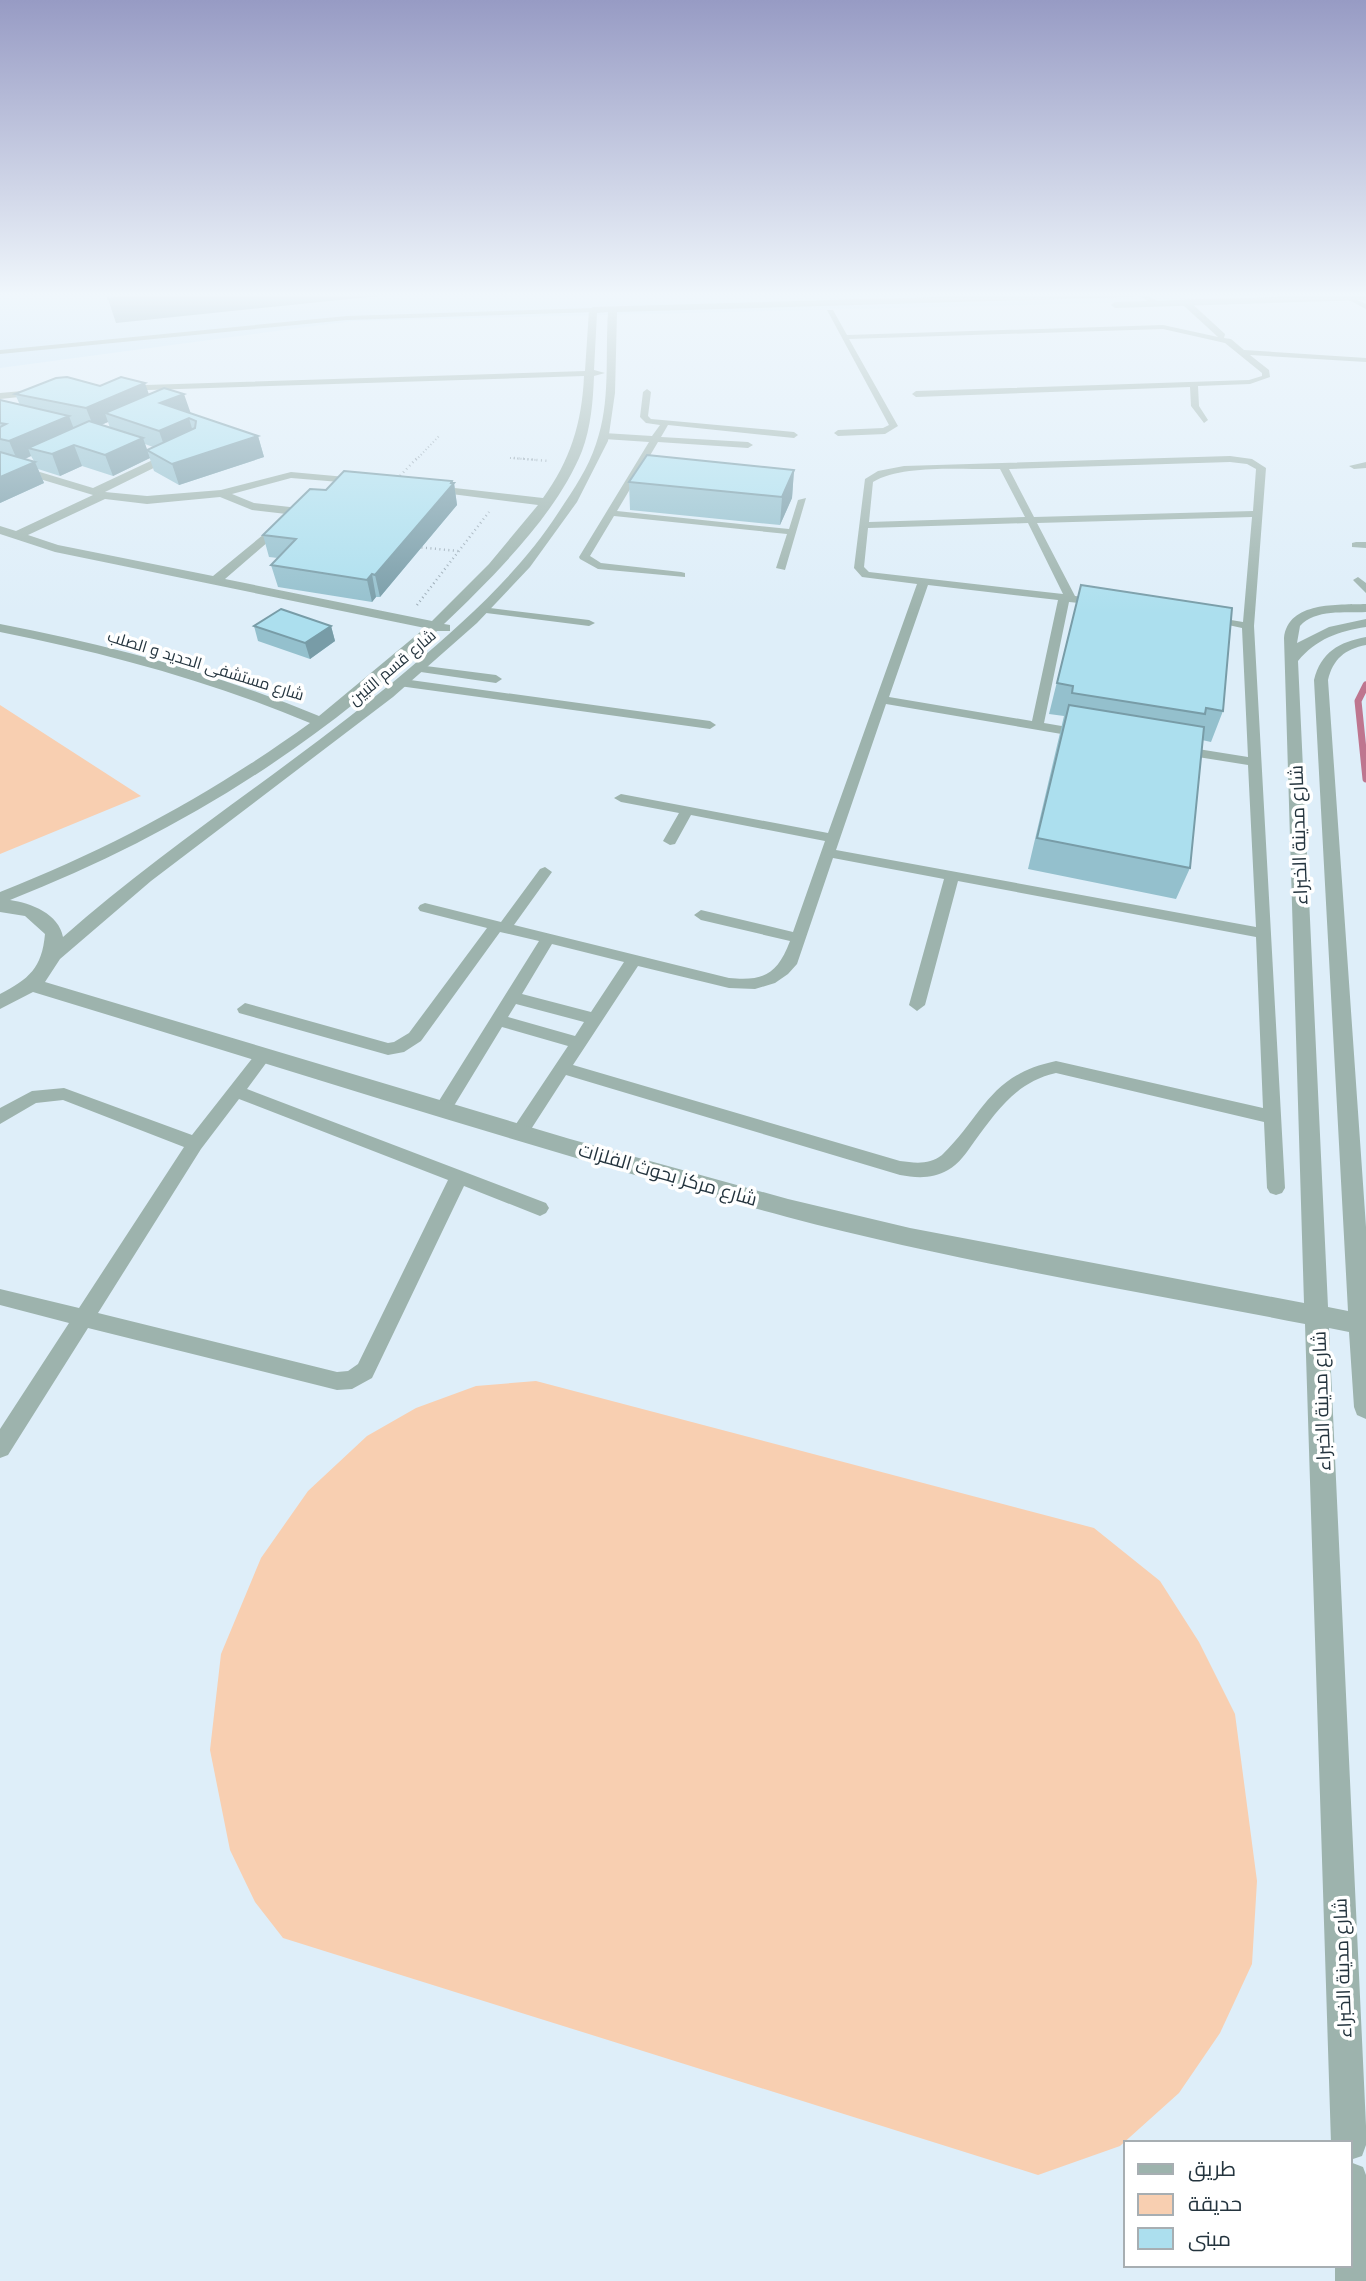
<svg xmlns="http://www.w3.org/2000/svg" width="1366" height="2281" font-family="Helvetica,Cairo,sans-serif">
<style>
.built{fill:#c9e5f8}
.green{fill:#f8cfb1}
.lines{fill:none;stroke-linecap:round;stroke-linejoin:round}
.stream{stroke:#be768f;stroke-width:7}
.path-far1{stroke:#99a9b4;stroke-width:2;stroke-dasharray:1 2.5;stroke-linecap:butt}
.path{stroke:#99a9b4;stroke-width:2.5;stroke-dasharray:1 3.5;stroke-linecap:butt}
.lane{fill:#9db3ad;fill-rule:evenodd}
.street{fill:#9db3ad;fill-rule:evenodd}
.wall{fill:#94c0cd;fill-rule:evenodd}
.shaded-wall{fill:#789ca7}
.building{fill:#acdfee;stroke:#789ca7;stroke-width:2}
.labels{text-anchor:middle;stroke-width:7;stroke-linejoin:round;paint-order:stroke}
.far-street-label{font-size:16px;fill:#24343e;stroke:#fff}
.street-label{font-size:19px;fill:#24343e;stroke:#fff}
</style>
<rect width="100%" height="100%" fill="#deeef9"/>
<path class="built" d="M0,294H1183L1191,301L352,321L0,368Z"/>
<path class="green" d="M0,705L141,796L0,854Z
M536,1381L1094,1528L1160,1581L1199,1642L1235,1714L1257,1881L1252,1964L1220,2033L1179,2093L1120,2146L1038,2175L283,1938L255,1902L230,1850L210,1750L221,1654L261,1558L308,1491L367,1436L416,1408L476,1386Z"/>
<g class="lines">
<path class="stream" d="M1366,685L1358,701L1366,779"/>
<path class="path-far1" d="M510,458L537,460
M416,460L440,435"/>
<path class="path" d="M514,458L549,461
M397,479L417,458
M417,547L458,551
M417,605L489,512"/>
<path class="lane" d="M1136,294H1145L1161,303L1154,305Z
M1349,296L1366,304V309L1349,300Z
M1183,301H1189L1225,334L1224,338L1231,339L1244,350L1366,358V362L1250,355L1269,370L1270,377L1250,384L1198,386L1199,406L1208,420L1204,423L1191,406L1190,387L916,397L912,394L916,391L1249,380L1262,376V373L1225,343L1163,329L849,339L898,426L885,434L838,436L834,433L838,430L883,428L889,425L827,310H833L847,335L1163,325L1218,337L1183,305Z
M593,308L596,312L347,320L0,354V350L347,316Z
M647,389L651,392L648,416L651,419L794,432L798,435L794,438L668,425L661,437L748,442L753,445L748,448L658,442L617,511L789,529L798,500L806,498L785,570L776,568L787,534L614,516L590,556L601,563L681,572L685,573V577L598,569L580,559L579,557L649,442L604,439L600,436L604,433L652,436L660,425L646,423L640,417L643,392Z
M1230,456L1252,459L1266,468L1254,626L1285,1188L1282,1193L1276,1195L1270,1193L1267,1188L1264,1122L1056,1073C1016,1082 997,1111 974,1142C967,1152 959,1164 948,1170C933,1179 916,1178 900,1175L566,1075L526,1137H514L511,1132L514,1127L568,1046L502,1027L449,1114H437L434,1109L437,1104L539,941L500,932L421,1041L404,1052L388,1055L239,1013L237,1009L245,1003L388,1043L394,1042L409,1033L487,928L420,911L418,908L420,905L425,903L501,922L540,869L545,867L552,872L514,925L729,978C764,981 777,975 790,941L701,920L694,915L701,910L793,932L825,841L691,815L675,844L670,845L663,841L679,813L621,802L614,798L621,794L828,833L917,584L862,577L854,568L865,479L878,471L904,466ZM1230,462L1247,464L1256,469L1253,511L1034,517L1009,469ZM1000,469L1025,517L869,522L873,482C903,464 964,470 1000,469ZM1252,517L1243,622L1207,616L1201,619L1242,628L1248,757L1179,746L1173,750L1179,754L1248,765L1256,927L836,850L886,704L1085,738L1091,734L1085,730L1044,723L1069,602L1100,605L1105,602L1100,599L1075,596L1037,523ZM1028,523L1063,594L869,572L864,567L868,528ZM928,585L1058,600L1032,721L889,697ZM833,858L944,879L909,1005L917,1011L925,1005L958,881L1256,937L1263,1108L1056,1061C989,1075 985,1113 942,1155C929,1165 915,1163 900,1161L573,1065L638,966L729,988L755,989L775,983L788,974L797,964ZM552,944L624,962L591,1012L522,994ZM516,1004L584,1022L575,1036L508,1017Z
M1366,462V468L1354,469L1349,466Z
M1356,542H1366V548L1352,547V543Z
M1358,577L1366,583V593L1353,580Z
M482,607L589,620L595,623L589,626L478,612V608Z
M418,665L496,675L502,679L496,683L414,671V667Z
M403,679L710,721L716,725L710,729L399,686L397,683Z
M264,1049L272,1055L247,1089L546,1203L549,1208L546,1213L540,1216L464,1186L372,1378L352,1389L337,1390L88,1328L8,1455L0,1458V1429L69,1323L0,1305V1289L79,1308L184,1147L63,1100L36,1103L0,1124V1108L32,1091L64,1088L192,1135L258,1051ZM239,1099L448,1180L358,1364L348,1371L337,1372L98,1313L201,1149Z"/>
<path class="street" d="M1036,294H1136L1132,297L617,312L615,393L608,441L577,502L530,567L477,623L393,697L151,881L60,959L45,982L570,1139L788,1199L910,1228L1304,1303L1284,638C1288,601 1338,605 1366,604V612C1345,613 1315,609 1300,626L1297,643L1329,627L1366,619V627C1339,631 1316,639 1298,661L1328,1307L1348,1311L1314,680C1321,652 1339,642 1366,637V645C1345,649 1333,659 1328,680L1366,1227V1419L1357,1415L1354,1407L1349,1332L1329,1328L1366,2126V2145L1362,2156L1350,2160V2143H1331L1305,1324C1132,1290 957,1262 787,1217C534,1150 284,1068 33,992L0,1009V994C29,979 42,968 45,934L25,916L0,912V892C112,848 213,793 310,723C210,681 106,653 0,632V624C109,645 216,673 319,716L425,628L55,552L0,534V526L16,531L93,495L0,467V460L93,488L174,450H182V454L105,492L147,496L221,490L291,472L368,479L370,481L364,484L291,478L232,494L254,503L299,508V514L295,515L252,510L220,497L147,504L105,499L28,535L58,545L213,576L286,516L290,517V523L225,579L432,621L489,564L538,505L428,491L422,488L428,485L543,498C570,461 582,423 584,376L118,391L113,388L114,386L585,371L589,310L593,307ZM608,312C605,356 611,402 596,444C588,469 572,492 558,513C519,573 465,621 411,667C299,762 173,840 63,937C59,914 31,903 10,900C169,838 314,749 437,631H450V625L444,624C493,577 557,514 582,451C591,427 593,401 594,376L605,373L594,370L597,313Z
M1366,294V300L1115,308L1111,305L1115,302Z
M44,389L49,392L48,394L0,399V393Z
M1350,2162L1363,2167L1366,2175V2281H1335V2265H1350Z"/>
</g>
<path class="wall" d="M100,386L149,395L190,413L258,436L264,457L179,485L154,471L147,450L153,447L145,444L150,458L113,476L82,466L60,476L38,469L44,483L0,503V400L20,405L15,394ZM108,422L110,428L101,425ZM31,456L34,461L25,459Z
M794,470L792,498L780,525L630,510L629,482Z
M454,483L457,505L380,597H376L372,602L278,587L271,565L278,558L269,557L263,535L326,490Z
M1081,585L1223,711L1211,742L1202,740L1190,868L1176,899L1028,869L1064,716L1049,714Z
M254,626H331L335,641L310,659L258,641Z"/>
<path class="shaded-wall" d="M152,294H398L116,323L108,299Z
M145,383L152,403L105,413L108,422L94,428L86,408Z
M184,394L191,414L160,403Z
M69,416L77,437L28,448L31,456L18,462L9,441Z
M189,418L195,439L166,451L159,431Z
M258,436L264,457L179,485L172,464Z
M143,438L150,458L113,476L105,455Z
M74,445L82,466L60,476L52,454Z
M35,462L44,483L0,503V477Z
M794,470L792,498L780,525L782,497Z
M452,481L453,484L454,483L457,505L380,597L375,575Z
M372,574L376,597L372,602L367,580Z
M331,626L335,641L310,659L305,643Z"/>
<path class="building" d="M108,294H152L108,299Z
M67,377L100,386L121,377L145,383L86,408L15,394L56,378Z
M164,388L184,394L160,403L258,436L172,464L147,450L195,428L196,421L189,418L159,431L105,413Z
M0,400L69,416L9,441L0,439V427L6,424L0,423Z
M89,421L143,438L105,455L74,445L52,454L28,448Z
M0,452L35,462L0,477Z
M647,455L794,470L782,497L629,482Z
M344,471L452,481L451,483H454L375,575L372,574L367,580L271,565L296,539L263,535L310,489L326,490Z
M1081,585L1232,608L1223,711L1206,708L1205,714L1072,693L1073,686L1057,683Z
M281,609L331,626L305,643L254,626Z
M1069,705L1204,727L1190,868L1037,838Z"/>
<linearGradient id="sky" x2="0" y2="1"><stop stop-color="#979bc4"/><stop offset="0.48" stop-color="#f0f7fc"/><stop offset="1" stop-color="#f0f7fc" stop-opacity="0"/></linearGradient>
<rect width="1366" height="614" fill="url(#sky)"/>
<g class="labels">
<g class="far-street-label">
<text transform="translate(206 665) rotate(17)" y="6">شارع مستشفى الحديد و الصلب</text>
<text transform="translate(392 667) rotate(-40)" y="6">شارع قسم التبين</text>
</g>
<g class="street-label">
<text transform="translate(1298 835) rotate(-92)" y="7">شارع مدينة الخبراء</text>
<text transform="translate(668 1174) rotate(16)" y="7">شارع مركز بحوث الفلزات</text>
<text transform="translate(1321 1401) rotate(-92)" y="7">شارع مدينة الخبراء</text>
<text transform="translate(1342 1968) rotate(-92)" y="7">شارع مدينة الخبراء</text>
</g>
</g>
<rect x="1124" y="2141" width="228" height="126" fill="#ffffff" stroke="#a7aeb2" stroke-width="2"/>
<rect x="1138" y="2164" width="35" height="10" fill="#9db3ad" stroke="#a7aeb2" stroke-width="2"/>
<text x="1188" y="2176" font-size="21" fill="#24343e">طريق</text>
<rect x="1138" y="2194" width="35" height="21" fill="#f8cfb1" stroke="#a7aeb2" stroke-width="2"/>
<text x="1188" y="2211" font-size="21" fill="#24343e">حديقة</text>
<rect x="1138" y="2228" width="35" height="21" fill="#acdfee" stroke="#a7aeb2" stroke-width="2"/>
<text x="1188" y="2246" font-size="21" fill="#24343e">مبنى</text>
</svg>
